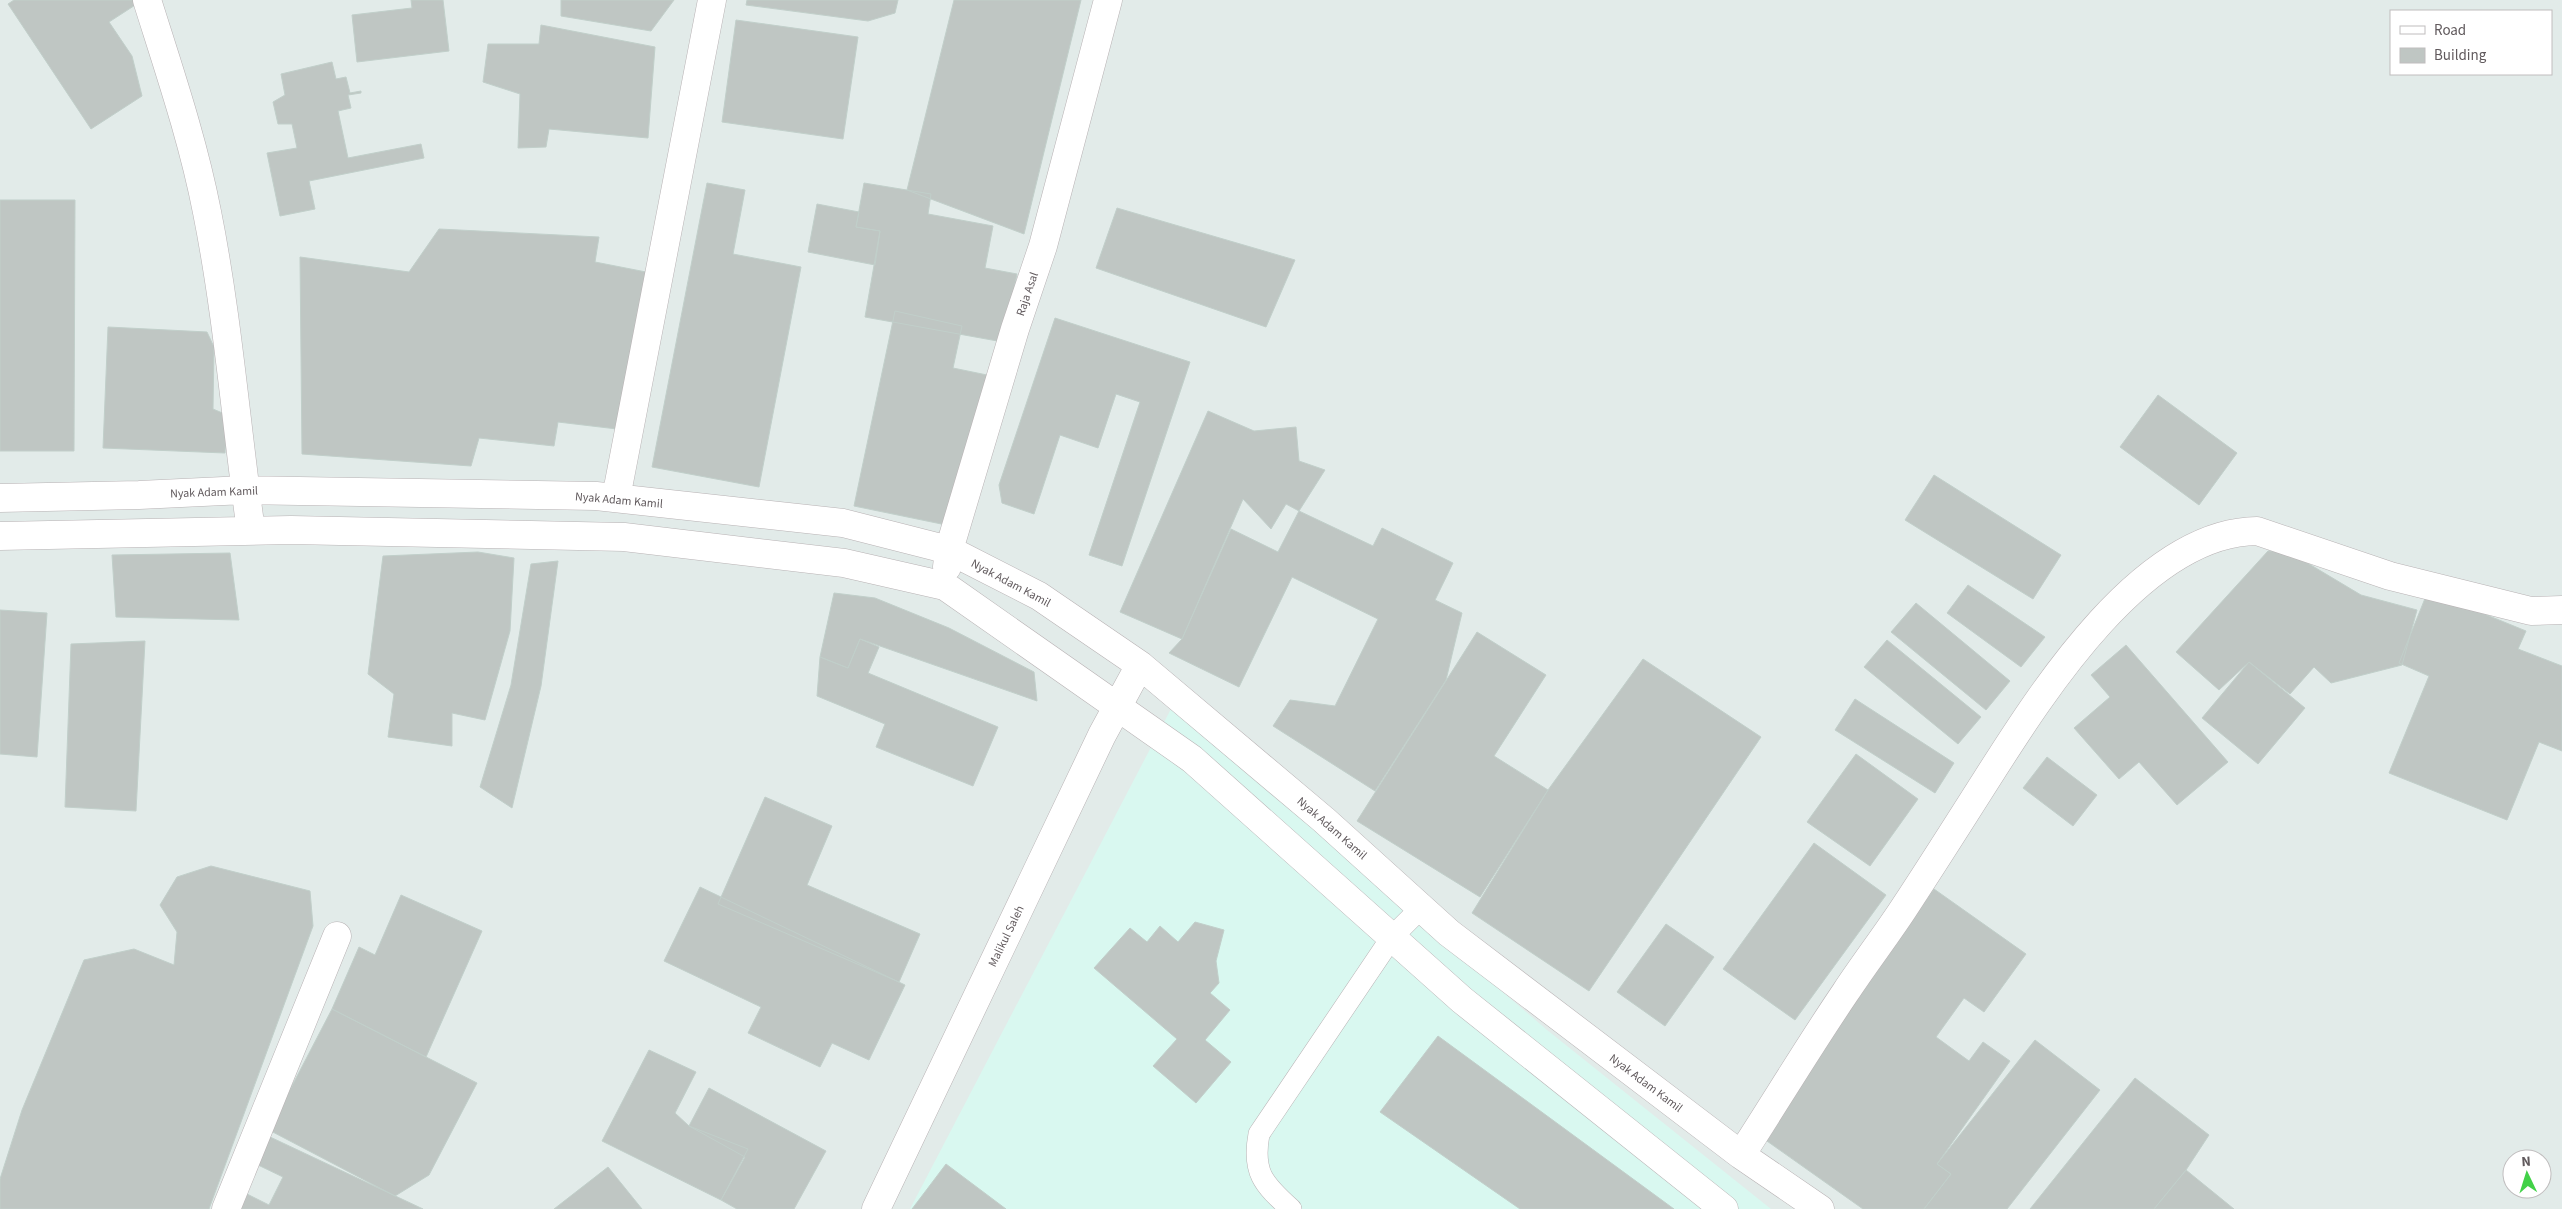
<svg xmlns="http://www.w3.org/2000/svg" width="2562" height="1209" font-family="'Source Sans 3',sans-serif">
<style>
.commercial{fill:#d9f8f0}
.building{fill:#bfc6c3;stroke:#c1cfca}
.lines{fill:none;stroke-linecap:round;stroke-linejoin:round}
.service-casing{stroke:#b8b2b4;stroke-width:22}
.minor-casing{stroke:#b8b2b4;stroke-width:29}
.service{stroke:#fff;stroke-width:21}
.minor{stroke:#fff;stroke-width:28}
.labels{text-anchor:middle;stroke-width:5;stroke-linejoin:round;paint-order:stroke}
.street-label{font-size:12px;fill:#615a5d;stroke:#fff}
</style>
<rect width="100%" height="100%" fill="#e2ebe9"/>
<path class="commercial" d="M1172,707L1547,1030L1771,1209H910Z"/>
<path class="building" d="M14,0H143L109,22L132,56L142,96L91,129L8,4Z
M411,0H443L449,51L357,62L352,15L412,8Z
M561,0H674L651,31L561,16Z
M747,0H898L895,13L868,21L746,5Z
M954,0H1081L1024,234L907,190Z
M736,20L858,37L843,139L722,122Z
M541,25L655,47L648,138L549,129L546,147L518,148L520,94L483,82L488,44H539Z
M332,62L336,79L346,77L350,93L361,91V93L348,95L351,108L338,111L348,158L421,144L424,158L309,181L315,209L280,216L267,153L297,148L292,124H278L273,102L285,95L281,74Z
M707,183L745,190L733,254L801,267L759,487L652,467Z
M864,183L931,194L928,214L993,226L985,268L1017,274L1003,342L865,317L880,231L856,227Z
M0,200H75L74,451H0Z
M817,204L859,212L856,227L880,231L875,265L808,252Z
M1117,208L1295,260L1266,327L1096,268Z
M439,229L599,237L595,262L646,272L617,429L558,422L554,446L479,438L471,466L302,454L300,257L409,272Z
M895,311L962,326L953,368L987,375L956,527L854,506Z
M1055,318L1190,362L1122,566L1089,555L1140,402L1116,394L1098,448L1060,435L1034,514L1002,503L999,485Z
M108,327L207,332L214,347L213,409L227,415L225,453L103,448Z
M2158,395L2237,453L2199,505L2120,447Z
M1208,411L1254,431L1296,427L1299,461L1325,470L1299,511L1286,504L1271,529L1243,499L1182,639L1120,612Z
M1934,475L2061,555L2033,599L1905,520Z
M1299,511L1373,546L1382,528L1453,563L1435,600L1462,613L1446,680L1375,791L1273,726L1290,700L1335,706L1378,619L1292,577L1239,687L1169,653L1182,639L1231,529L1278,552Z
M2268,551L2289,552L2361,595L2417,610L2402,665L2331,683L2314,667L2290,694L2249,662L2219,690L2176,652Z
M478,552L514,558L510,631L485,720L452,713V746L388,737L394,694L368,674L383,556Z
M230,553L239,620L116,617L112,555Z
M558,561L541,686L512,808L480,787L511,685L531,564Z
M1968,585L2045,637L2021,667L1947,613Z
M2428,591L2526,631L2518,649L2562,666V751L2539,742L2507,820L2389,773L2429,676L2399,663Z
M834,593L875,598L949,628L1034,672L1037,701L860,639L848,668L820,657Z
M1916,603L2010,681L1986,710L1891,632Z
M0,610L47,613L37,757L0,754Z
M1477,632L1546,675L1494,756L1548,790L1480,897L1357,821Z
M860,639L879,647L868,673L998,727L973,786L876,747L885,724L817,696L820,657L848,668Z
M1887,640L1981,717L1958,744L1864,667Z
M145,641L136,811L65,807L71,644Z
M2126,645L2228,762L2177,805L2139,762L2119,779L2074,728L2110,697L2091,675Z
M1643,659L1761,737L1589,991L1472,913L1548,790Z
M2249,662L2305,708L2258,764L2202,718Z
M1855,699L1954,763L1935,793L1835,730Z
M1856,754L1918,799L1870,866L1807,822Z
M2047,757L2097,795L2073,826L2023,788Z
M765,797L832,826L807,885L920,934L899,982L718,904Z
M1814,843L1886,895L1795,1020L1723,969Z
M211,866L310,891L313,926L209,1209H0V1179L22,1110L84,960L134,949L174,965L177,932L160,905L177,877Z
M700,887L905,985L869,1060L832,1043L820,1067L748,1033L761,1007L664,961Z
M1934,889L2026,954L1984,1012L1964,998L1936,1037L1969,1061L1983,1042L2010,1061L1937,1164L1951,1174L1924,1209H1863L1757,1134Z
M401,895L482,931L426,1057L332,1009L359,947L375,955Z
M1195,922L1224,930L1216,961L1219,983L1210,993L1230,1010L1205,1040L1231,1062L1196,1103L1153,1066L1177,1039L1094,968L1130,928L1147,942L1160,926L1178,942Z
M1666,924L1714,957L1665,1026L1617,992Z
M332,1009L477,1083L429,1175L395,1196L269,1130Z
M1438,1036L1674,1209H1520L1380,1112Z
M2035,1040L2100,1090L2007,1209H1924L1951,1174L1937,1164Z
M649,1050L696,1072L675,1113L689,1126L748,1149L721,1200L602,1141Z
M2135,1078L2209,1135L2186,1170L2154,1209H2030Z
M709,1088L826,1151L794,1209H737L721,1200L745,1157L689,1126Z
M268,1136L423,1209H235L243,1192L269,1205L283,1177L256,1164Z
M946,1164L1006,1209H912Z
M608,1167L642,1209H554Z
M2186,1170L2234,1209H2154Z"/>
<g class="lines">
<defs>
<path id="service" d="M1291,1209C1263,1184 1252,1172 1259,1134L1392,937L1421,908"/>
<path id="minor" d="M147,0C169,70 193,140 207,212C228,317 236,425 251,531
M0,498L139,495L245,490L596,496L843,523L949,550L1039,596L1140,665L1324,820L1449,933L1741,1155L1820,1209
M616,498L712,0
M0,536L291,530L624,537L844,563L945,586L1192,759L1462,1000L1724,1209
M947,567L949,550L1015,329L1043,246L1108,0
M1741,1155C1776,1101 1809,1046 1845,993C1864,964 1885,937 1904,908C1931,867 1957,826 1983,785C2039,697 2141,532 2257,531L2390,576L2531,611L2562,610
M226,1209L337,936
M876,1209L1102,735L1140,665"/>
</defs>
<use href="#service" class="service-casing"/>
<use href="#minor" class="minor-casing"/>
<use href="#service" class="service"/>
<use href="#minor" class="minor"/>
</g>
<g class="labels">
<g class="street-label">
<text transform="translate(1027 294) rotate(-71)" y="4">Raja Asal</text>
<text transform="translate(214 492) rotate(-2)" y="4">Nyak Adam Kamil</text>
<text transform="translate(619 500) rotate(5)" y="4">Nyak Adam Kamil</text>
<text transform="translate(1011 583) rotate(28)" y="4">Nyak Adam Kamil</text>
<text transform="translate(1332 828) rotate(41)" y="4">Nyak Adam Kamil</text>
<text transform="translate(1006 936) rotate(-64)" y="4">Malikul Saleh</text>
<text transform="translate(1646 1083) rotate(37)" y="4">Nyak Adam Kamil</text>
</g>
</g>
<rect x="2390" y="10" width="162" height="65" fill="#ffffff" stroke="#c0bdbe"/>
<rect x="2400" y="26" width="25" height="8" fill="#ffffff" stroke="#c0bdbe"/>
<text x="2434" y="35" font-size="15" fill="#615a5d">Road</text>
<rect x="2400" y="48" width="25" height="15" fill="#bfc6c3" stroke="#c0bdbe"/>
<text x="2434" y="60" font-size="15" fill="#615a5d">Building</text>
<g transform="translate(2527 1174) rotate(356)"><circle r="24" fill="#ffffff" stroke="#c0bdbe"/>
<path d="M0-4L9 19L0 12L-9 19Z" fill="#42d148"/>
<text y="-8" font-size="14" font-weight="bold" text-anchor="middle" fill="#615a5d">N</text>
</g>
</svg>
